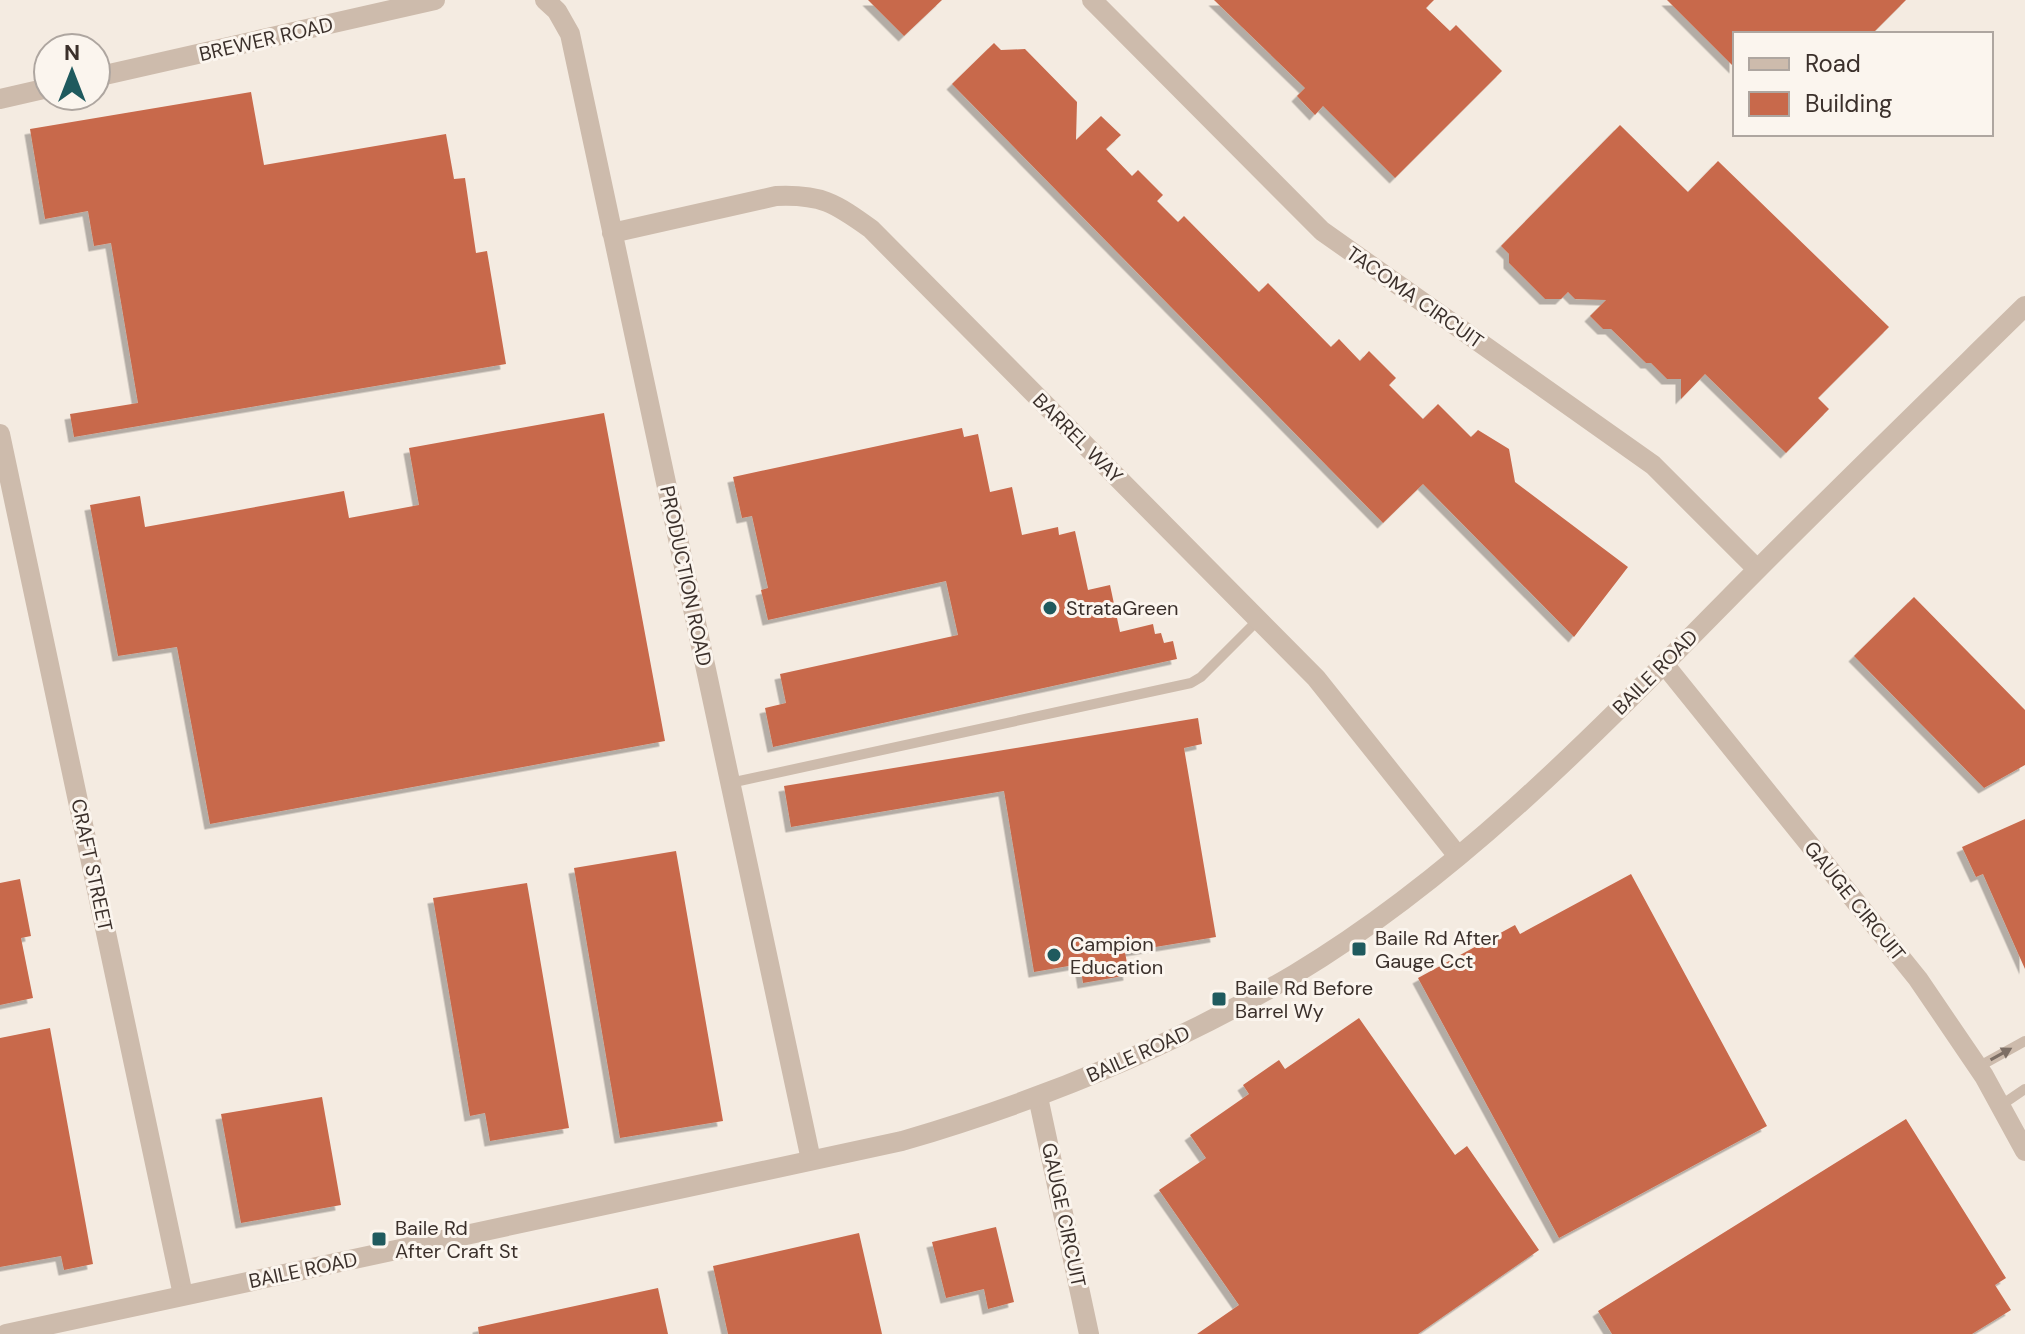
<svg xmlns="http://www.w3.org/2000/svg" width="2025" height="1334" font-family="'DM Sans',sans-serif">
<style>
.building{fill:#c8694b;filter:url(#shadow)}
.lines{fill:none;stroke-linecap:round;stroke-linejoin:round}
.service{stroke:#cdbbac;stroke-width:10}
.minor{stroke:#cdbbac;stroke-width:20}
.tertiary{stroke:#cdbbac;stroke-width:20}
.oneway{fill:#7d6f65}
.poi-dot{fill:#1f5a5e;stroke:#fbf5ee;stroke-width:3}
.labels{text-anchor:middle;stroke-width:6;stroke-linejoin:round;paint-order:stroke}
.street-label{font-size:20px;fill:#3b302b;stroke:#fbf5ee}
.poi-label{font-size:20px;fill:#3b302b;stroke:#fbf5ee;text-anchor:start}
</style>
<defs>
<filter id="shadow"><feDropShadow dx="-5.5" dy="5.5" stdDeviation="0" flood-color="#0004"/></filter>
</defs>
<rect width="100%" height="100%" fill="#f4ebe1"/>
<path class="building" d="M868,0H942L904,36Z
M1214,0H1434L1426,8L1450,31L1456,25L1502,71L1395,178L1323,106L1315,115L1297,96L1305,88Z
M1667,0H1906L1872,34H1735V68Z
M994,43L1001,50L1025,49L1077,102L1076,140L1101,116L1121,135L1106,149L1132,176L1138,170L1163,195L1157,201L1178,222L1184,216L1259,292L1268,283L1331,347L1339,339L1360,361L1369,351L1396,378L1389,385L1423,419L1438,404L1471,437L1478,430L1509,449L1515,482L1628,567L1574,637L1423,484L1383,523L952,84Z
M251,92L264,165L446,134L454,179L465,178L476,253L487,251L506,364L74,437L70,414L138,403L111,243L94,246L88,211L45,219L30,129Z
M1620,125L1688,192L1718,161L1889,327L1818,398L1829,409L1786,453L1705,374L1681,399V379H1667L1651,363H1646L1611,329H1603L1590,316L1606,300L1575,299L1568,292L1561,299H1545L1509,263V254L1501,246Z
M604,413L665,741L210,824L177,647L118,656L90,505L140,496L145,527L344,491L349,518L419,505L409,448Z
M962,428L964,437L978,434L990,492L1012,487L1022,535L1058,527L1059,535L1075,531L1088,590L1110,585L1120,632L1153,624L1155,634L1161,633L1164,643L1173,641L1177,659L773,747L765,708L786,703L780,674L958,635L946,581L768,620L761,590L768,588L752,516L742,518L733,477Z
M1914,597L2025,710V765L1984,788L1854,656Z
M1198,718L1202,744L1184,748L1216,937L1125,952L1129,975L1083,983L1080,964L1034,972L1004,791L791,827L784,786Z
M2025,819V969L1983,874L1976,877L1962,847Z
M676,851L723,1121L620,1138L574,868Z
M1631,874L1767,1126L1559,1238L1418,978L1515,925L1520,934Z
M20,879L31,936L21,938L33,998L0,1005V883Z
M527,883L569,1128L490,1141L485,1113L470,1116L433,898Z
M1359,1018L1455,1155L1467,1146L1539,1250L1418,1334H1197L1239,1305L1159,1190L1206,1158L1190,1135L1249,1094L1243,1085L1279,1060L1285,1069Z
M50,1028L93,1264L64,1270L61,1256L0,1267V1038Z
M322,1097L341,1205L241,1223L221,1114Z
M1906,1119L2006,1278L1995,1285L2011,1310L1972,1334H1612L1598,1311Z
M996,1227L1014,1302L988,1309L984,1289L946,1298L932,1242Z
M859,1233L882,1334H728L713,1266Z
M658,1288L668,1334H479L478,1327Z"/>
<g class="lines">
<path class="service" d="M730,783L1191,683L1201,677L1258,620
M1978,1067L2025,1041
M2000,1106L2025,1089"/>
<path class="minor" d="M545,0L557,11L570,34L811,1160
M1092,0L1322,231L1653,465L1757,569
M96,77L435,0
M0,99L48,88
M612,233L776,196C821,194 835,203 871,229L1316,678L1458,856
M0,434L183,1295
M1664,664L1918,979L1984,1076L2025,1151
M1038,1097L1089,1334"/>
<path class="tertiary" d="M6,1334L902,1141C1039,1101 1172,1047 1295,974C1463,873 1603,726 1740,587C1834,492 1930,399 2025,306"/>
</g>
<defs><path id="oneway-solid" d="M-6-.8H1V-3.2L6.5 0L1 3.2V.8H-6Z" transform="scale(2)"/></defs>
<use class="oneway" href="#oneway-solid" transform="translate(2001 1054) rotate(-29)"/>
<g class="poi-dot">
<circle cx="1050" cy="608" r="8"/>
<rect x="1351" y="941" width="16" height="16" rx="4"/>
<circle cx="1054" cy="955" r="8"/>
<rect x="1211" y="991" width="16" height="16" rx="4"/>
<rect x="371" y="1231" width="16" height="16" rx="4"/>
</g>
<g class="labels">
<g class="street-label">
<text transform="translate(266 39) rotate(-13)" y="7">BREWER ROAD</text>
<text transform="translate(1415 297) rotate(35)" y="7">TACOMA CIRCUIT</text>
<text transform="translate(1078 438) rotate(45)" y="7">BARREL WAY</text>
<text transform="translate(686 576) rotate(78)" y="7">PRODUCTION ROAD</text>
<text transform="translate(1655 672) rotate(-45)" y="7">BAILE ROAD</text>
<text transform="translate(92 865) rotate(78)" y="7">CRAFT STREET</text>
<text transform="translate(1855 901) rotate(51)" y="7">GAUGE CIRCUIT</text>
<text transform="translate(1138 1054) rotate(-24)" y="7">BAILE ROAD</text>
<text transform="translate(1064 1215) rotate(78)" y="7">GAUGE CIRCUIT</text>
<text transform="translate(303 1270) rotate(-12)" y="7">BAILE ROAD</text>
</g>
<g class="poi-label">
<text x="1066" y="615">StrataGreen</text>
<text x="1375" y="945">Baile Rd After<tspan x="1375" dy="23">Gauge Cct</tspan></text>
<text x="1070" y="951">Campion<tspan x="1070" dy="23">Education</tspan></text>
<text x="1235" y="995">Baile Rd Before<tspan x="1235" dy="23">Barrel Wy</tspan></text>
<text x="395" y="1235">Baile Rd<tspan x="395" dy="23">After Craft St</tspan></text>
</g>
</g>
<rect x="1733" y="32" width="260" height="104" fill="#fbf5ee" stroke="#aea6a0" stroke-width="2"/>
<rect x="1749" y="58" width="40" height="12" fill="#cdbbac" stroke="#aea6a0" stroke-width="2"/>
<text x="1805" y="72" font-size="24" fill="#3b302b">Road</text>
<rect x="1749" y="92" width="40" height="24" fill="#c8694b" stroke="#aea6a0" stroke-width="2"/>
<text x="1805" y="112" font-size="24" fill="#3b302b">Building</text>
<g transform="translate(72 72)"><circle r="38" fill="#fbf5ee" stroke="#aea6a0" stroke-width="2"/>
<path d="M0-6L14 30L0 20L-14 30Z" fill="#1f5a5e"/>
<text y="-12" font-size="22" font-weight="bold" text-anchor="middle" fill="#3b302b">N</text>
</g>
</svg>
